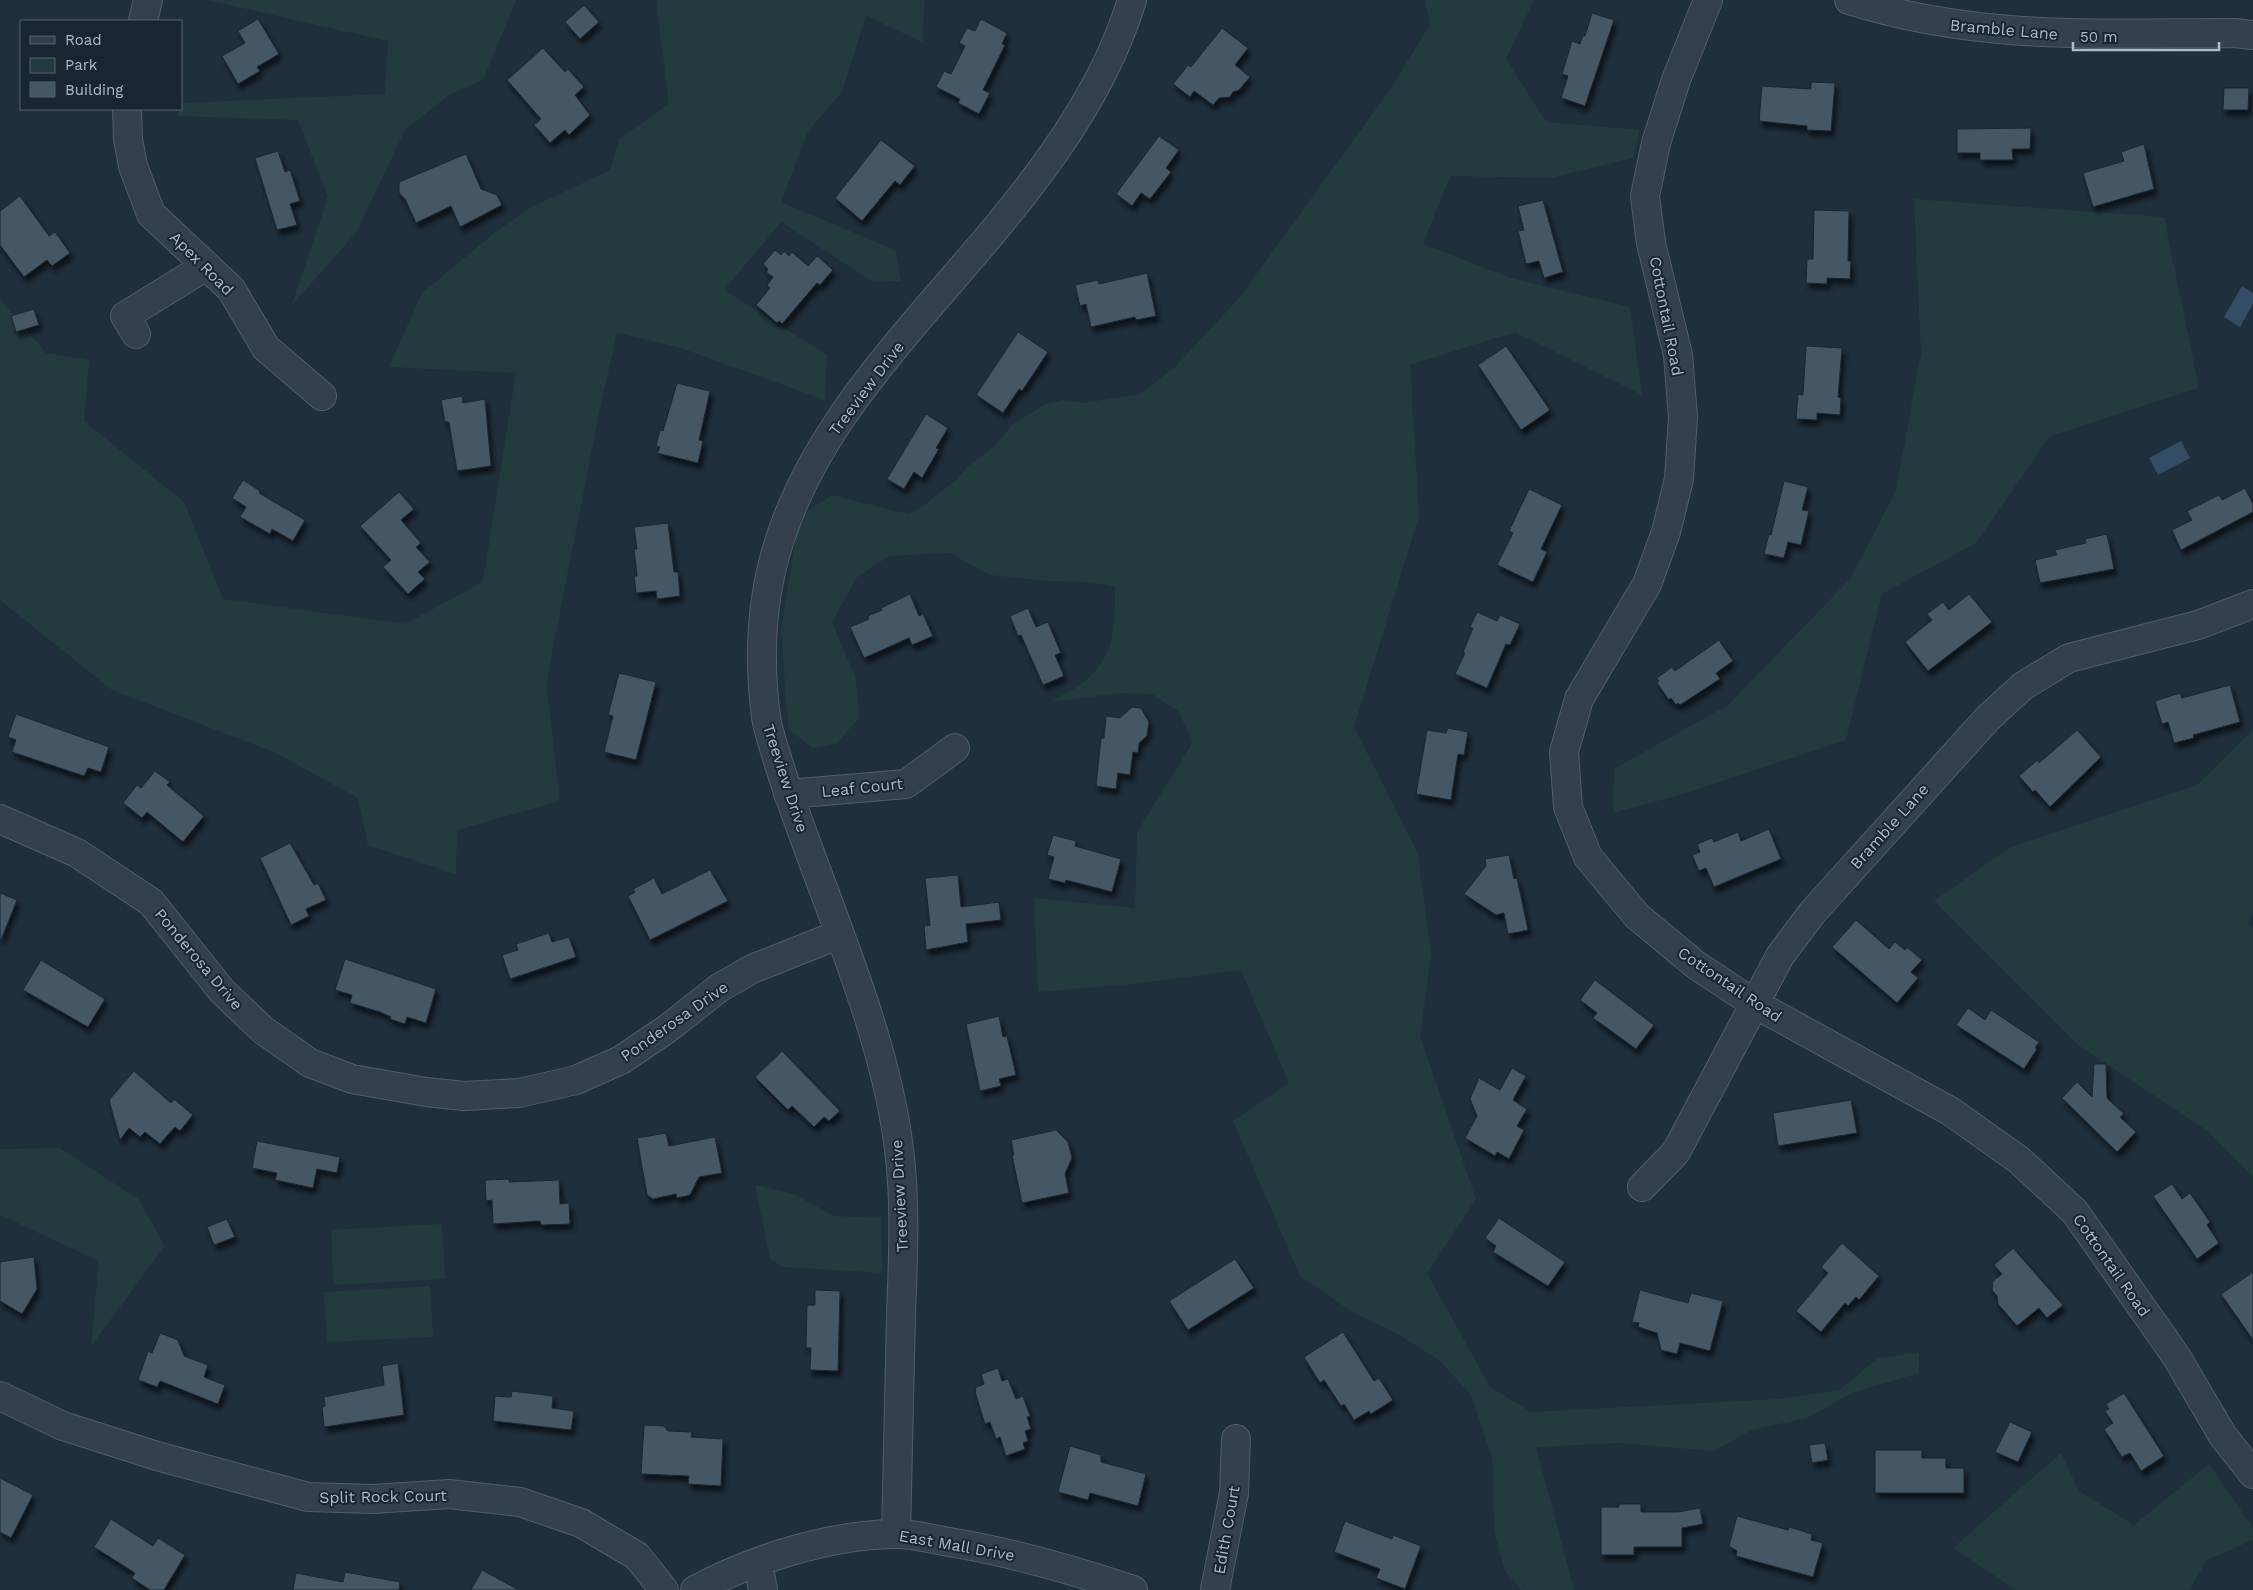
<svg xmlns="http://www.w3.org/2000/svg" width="2253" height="1590" font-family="'Work Sans',sans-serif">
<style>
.green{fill:#223c3d}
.water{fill:#324d65}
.building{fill:#455665;stroke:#1b2732;filter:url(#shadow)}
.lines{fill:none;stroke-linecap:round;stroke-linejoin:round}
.minor-casing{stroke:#525e69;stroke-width:30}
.minor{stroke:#34404c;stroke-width:28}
.labels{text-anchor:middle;stroke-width:4;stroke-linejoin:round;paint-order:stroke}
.street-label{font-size:16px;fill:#afbbc8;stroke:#192530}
</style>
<defs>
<filter id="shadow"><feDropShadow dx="3" dy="5.5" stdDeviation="2.5" flood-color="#0009"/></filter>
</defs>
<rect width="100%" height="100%" fill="#202f3c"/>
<path class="green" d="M207,0H516L483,80L449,95L405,130L356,233L292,305L328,197L298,120L177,116L182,103L385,94L388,41Z
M656,0H923L925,3L922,42L866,16L842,92L808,131L781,202L895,250L901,281L873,282L781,222L724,290L827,355L825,400L678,347L617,333L601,404L546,683L560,801L457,830L456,874L368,845L358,798L276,753L112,690L0,600V299L46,353L89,360L84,421L184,502L223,599L405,624L483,582L516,373L389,367L422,293L493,234L530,208L610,170L619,139L669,104Z
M1425,0H1534L1506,59L1546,122L1640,130L1633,158L1550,178L1450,176L1423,244L1511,278L1630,307L1642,395L1515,332L1410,365L1419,516L1354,727L1418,854L1431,955L1420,1036L1476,1199L1427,1273L1490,1387L1531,1412L1780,1399L1839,1390L1877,1359L1919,1352V1373L1852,1393L1807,1418L1751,1430L1714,1451L1619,1443L1536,1447L1574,1590H1522L1505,1571L1494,1531L1493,1460L1471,1395L1440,1361L1396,1333L1354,1313L1300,1276L1233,1121L1289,1083L1241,970L1132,984L1038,992L1034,898L1135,908L1137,832L1193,742L1178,711L1152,694L1119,693L1052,702C1064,694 1078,688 1088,678C1116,655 1115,621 1115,587L1091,582L1048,581L990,575L950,553L889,556L857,577L832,622L855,677L860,717L837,743L813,748L788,729L781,629L799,517L832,495L908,514L923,506L956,480L968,466L995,446L1013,424L1046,404L1063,400L1083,403L1140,394L1176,366L1239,298L1389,91L1430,25Z
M1914,199L2164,217L2199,388L2050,436L1976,543L1882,594L1846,740L1690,792L1613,813L1614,769L1728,705L1850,579L1896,491L1921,353Z
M2253,730V914L2247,922L2253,928V1176L2209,1132L2078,1045L1934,901L2009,848L2197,785Z
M60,1148L138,1199L165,1246L91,1346L99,1261L0,1215V1149Z
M755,1185L794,1194L834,1216L881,1218L883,1273L784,1267L770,1259Z
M442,1224L445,1279L334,1285L331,1230Z
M430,1286L433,1337L327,1342L324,1292Z
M2061,1453L2079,1491L2134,1525L2209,1464L2253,1528V1540L2207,1560L2189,1590H2016L1953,1548Z"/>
<path class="water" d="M2242,286L2253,293V304L2240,327L2224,317Z
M2181,441L2190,458L2158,475L2149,458Z"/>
<path class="building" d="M584,5L599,22L580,39L565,22Z
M1592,13L1614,20L1585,106L1561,98L1568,76L1562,74L1572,41L1580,44L1583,35L1585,36Z
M258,19L279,54L257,67L260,71L238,84L222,56L245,43L238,31Z
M981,19L1007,33L1002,44L1005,45L983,90L990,93L979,114L958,103L960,99L936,87L944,71L951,74L965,46L959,43L967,28L975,31Z
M1222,28L1248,48L1235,65L1250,77L1239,90L1233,92L1230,97L1219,98L1213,105L1194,91L1190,97L1173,84L1188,65L1191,67Z
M543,48L565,72L568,69L584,87L575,95L590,115L569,135L565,130L550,143L534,125L541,119L507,80Z
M1811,82L1835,83L1831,131L1807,130V126L1759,121L1762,86L1811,89Z
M2224,88H2249L2248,110H2223Z
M2031,128L2030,149H2012L2013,160H1980V153H1957V129Z
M1159,136L1179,150L1166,168L1171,172L1150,199L1141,193L1132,206L1116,194Z
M881,140L915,166L900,185L895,181L862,221L835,198Z
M2144,144L2154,189L2093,207L2083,173L2124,161L2121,152Z
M278,151L285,172L290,170L300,201L290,204L297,225L277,230L255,158Z
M466,154L481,189L497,195L502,205L460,227L451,206L416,223L405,199L399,193V182Z
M20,196L49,236L55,232L70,253L52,266L47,260L24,277L0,245V211Z
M1543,200L1563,272L1544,278L1539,261L1526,264L1518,231L1524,230L1518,206Z
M1814,210L1849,211L1848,261H1851L1850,279L1827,278V284L1806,283L1807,259H1813Z
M775,250L781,255L784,251L789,256L792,252L808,266L817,256L833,270L820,285L817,283L782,324L779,321L777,323L756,305L770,288L767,285L773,277L766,272L768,269L763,264Z
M1147,273L1156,316L1136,320L1135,317L1091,327L1086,304L1080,306L1075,285L1098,280L1099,284Z
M34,309L39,325L16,332L11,316Z
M1018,332L1048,352L1022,391L1019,389L1003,413L976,395Z
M1506,346L1550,410L1521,430L1478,365Z
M1806,346L1842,348L1838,397L1841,398L1840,415L1817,413V420L1796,419L1798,394L1803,395Z
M677,383L710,391L699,440L703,441L698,463L657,453L660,447L656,446L660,430L663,431Z
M462,396L463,403L485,399L491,466L457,471L449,422H445L441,400Z
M926,414L948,428L936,448L939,449L922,478L914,472L904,489L887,479Z
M243,480L260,491L259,493L305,520L293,541L272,529L270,534L240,517L246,507L232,498Z
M1784,481L1808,487L1802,510L1809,511L1801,545L1788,542L1784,558L1764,554L1769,534L1771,535Z
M2245,488L2253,504V512L2181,550L2172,530L2192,520L2187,511L2219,495L2222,500Z
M1529,489L1562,505L1541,549L1547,552L1533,582L1497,565L1513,533L1509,531Z
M399,492L414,509L401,520L421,543L416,547L430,562L418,572L425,579L408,594L383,567L391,560L360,526Z
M668,523L674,572H678L680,596L657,599L656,591L636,593L634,576H637L634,549H637L634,527Z
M2107,534L2114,569L2040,583L2035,560L2057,555L2055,550L2086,543L2085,539Z
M910,594L919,616L923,614L933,636L912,645L909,638L864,658L850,627L869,619L868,616L882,610L881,608Z
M1969,594L1992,622L1928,671L1905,642L1932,620L1927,614L1943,602L1949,610Z
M1028,608L1036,627L1048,622L1061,653L1055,655L1064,676L1043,685L1021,635L1018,636L1010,616Z
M1477,612L1497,621L1500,615L1520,624L1510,645L1506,644L1487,688L1455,674L1465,653L1463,652L1473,628L1470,627Z
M1719,640L1733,661L1716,673L1720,679L1680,705L1678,703L1676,705L1671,698L1669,700L1657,683L1659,681L1657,678L1672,667L1675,671Z
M619,673L656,682L636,760L604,752L613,716L608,715Z
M2230,685L2240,722L2193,735L2194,738L2174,743L2168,722L2162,724L2155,701L2180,693L2182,698Z
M1132,707L1141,708L1149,722L1147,736L1139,743L1138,753L1133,752L1130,775L1118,773L1116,789L1096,786L1101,738H1104L1106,716L1120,718Z
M16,714L109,747L101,772L88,768L84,776L12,752L16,740L8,737Z
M1448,728L1468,732L1464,755L1458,754L1451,800L1416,794L1427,730L1446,733Z
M2077,730L2101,757L2050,807L2035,790L2033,792L2019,776L2037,760L2039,763Z
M155,771L170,782L167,785L204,816L183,842L147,812L142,818L123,803L137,785L141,788Z
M1769,829L1781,859L1714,887L1706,868L1699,871L1692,855L1700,852L1697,844L1712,838L1714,842L1738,832L1741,841Z
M1053,835L1076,841L1075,846L1121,859L1112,892L1066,880L1065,883L1048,879L1054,857L1047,855Z
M290,843L314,885L318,883L326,900L306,909L309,916L291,925L260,858Z
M1509,855L1514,879L1517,878L1528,930L1508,934L1504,913L1496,915L1464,894L1486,866L1485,859Z
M710,870L728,901L650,940L628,896L635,892L633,889L654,878L662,894Z
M958,875L961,907L999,902L1001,920L966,924L968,942L926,950L924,926L930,925L925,878Z
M0,893L17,900L1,940H0Z
M1856,920L1889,949L1895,942L1905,950L1907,947L1922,960L1911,972L1918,978L1897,1003L1832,947Z
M549,933L552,942L569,937L576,957L510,979L502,955L518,950L516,944Z
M345,959L436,989L426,1023L407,1017L405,1024L390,1019L391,1017L380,1012L350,1003L352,995L335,990Z
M41,960L105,999L88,1027L23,990Z
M1595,980L1654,1025L1636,1049L1593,1018L1597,1013L1580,1000Z
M1968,1008L1985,1020L1991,1010L2039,1042L2035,1048L2037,1049L2024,1069L1956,1025Z
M999,1016L1003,1037L1007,1036L1016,1075L999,1079L1001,1086L980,1091L966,1024Z
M782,1051L840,1111L829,1121L824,1117L814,1127L792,1106L788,1110L755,1077Z
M2094,1064H2106L2107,1098L2124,1114L2120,1117L2136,1132L2117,1152L2062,1098L2077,1082L2092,1097Z
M1512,1068L1526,1076L1513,1100L1527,1109L1517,1126L1524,1130L1509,1159L1497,1152L1495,1156L1465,1138L1477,1116L1470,1099L1479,1078L1500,1090Z
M134,1071L171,1103L174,1099L193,1115L180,1131L175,1127L160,1144L145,1132L140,1137L129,1128L120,1140L109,1100Z
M1851,1100L1857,1133L1778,1146L1773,1113Z
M1056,1130L1068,1142L1072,1158L1065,1174L1069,1193L1022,1203L1012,1155H1014L1011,1140Z
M666,1133L669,1146L715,1137L722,1173L699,1177L690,1195L677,1198L676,1194L653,1199L647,1195L637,1138Z
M257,1141L340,1157L337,1173L317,1169L313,1188L275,1180L277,1173L252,1168Z
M509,1179V1182L559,1180L560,1204L569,1203L570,1224L541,1225L540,1221L493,1224L492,1200L486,1201L485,1180Z
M2172,1184L2182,1199L2190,1193L2210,1222L2207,1225L2219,1243L2197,1259L2153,1196Z
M1499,1218L1565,1262L1548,1286L1493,1252L1496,1246L1485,1238Z
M227,1219L235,1237L214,1245L207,1227Z
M1842,1243L1879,1276L1859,1300L1856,1297L1848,1306L1845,1303L1821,1332L1796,1311L1828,1273L1821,1267Z
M2013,1248L2063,1305L2047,1318L2039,1308L2017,1326L1998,1304L1997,1296L1992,1290L1993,1281L2002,1274L1994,1265Z
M34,1257L37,1289L22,1314L0,1301V1262Z
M1235,1259L1254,1288L1188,1330L1169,1301Z
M2253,1272V1340L2221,1294Z
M815,1290L840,1291L838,1371L810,1370L811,1348H806L807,1305H815Z
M1640,1290L1688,1303L1691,1293L1723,1301L1710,1351L1680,1343L1677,1354L1661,1350L1657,1333L1638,1327L1639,1323L1632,1322Z
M1343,1332L1374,1381L1379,1378L1393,1400L1371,1414L1369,1411L1354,1420L1344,1404L1341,1406L1324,1380L1320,1383L1304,1357Z
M160,1333L178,1340L184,1356L208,1365L204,1377L225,1385L218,1404L160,1381L157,1387L138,1380L148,1351L152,1353Z
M398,1363L404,1415L324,1427L322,1407L325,1406L324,1397L384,1385L382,1366Z
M998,1368L1002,1381L1008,1379L1016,1399L1023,1396L1030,1416L1027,1417L1031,1429L1025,1431L1028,1441L1023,1443L1025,1449L1006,1456L1000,1437L996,1439L990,1422L985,1424L975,1392L976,1391L975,1388L984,1384L981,1374Z
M512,1391L553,1396L552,1408L574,1411L571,1430L493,1421L495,1396L511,1397Z
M2124,1393L2164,1456L2141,1471L2130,1453L2122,1457L2104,1429L2113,1423L2105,1411L2109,1409L2106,1404Z
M2010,1422L2032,1432L2018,1462L1995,1452Z
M644,1425L664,1426L668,1431L692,1432L691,1437L723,1439L721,1486L688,1484L689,1476L641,1474Z
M1825,1443L1828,1460L1812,1463L1809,1445Z
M1070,1446L1101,1455V1462L1146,1474L1138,1506L1090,1493L1088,1500L1058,1492Z
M1875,1450H1922V1458H1946V1468H1964V1493H1875Z
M0,1478L33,1495L11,1538L0,1532Z
M1619,1504H1641V1512H1678L1700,1508L1703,1524L1682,1528V1547H1634V1555H1601V1507H1619Z
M1737,1516L1788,1530L1789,1527L1812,1534L1811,1540L1823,1543L1813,1577L1736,1556L1737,1551L1729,1546Z
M111,1519L153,1546L158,1538L185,1555L164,1590H150L132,1578L135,1573L94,1547Z
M1345,1521L1392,1539L1393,1535L1421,1546L1405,1589L1376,1578L1380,1569L1334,1552Z
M482,1570L519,1590H471Z
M345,1572L400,1582L399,1590H293L296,1573L343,1582Z"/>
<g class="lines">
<defs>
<path id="minor" d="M1708,0L1676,80L1656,143L1645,196L1651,243L1678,355L1683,417L1679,479L1666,532L1647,584L1579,699L1564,752L1568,807L1588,857L1637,916L1696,965L1755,1004L1950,1111L2019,1160L2075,1212L2176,1356L2223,1436L2253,1474
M1849,0C1978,41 2101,33 2235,33L2253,35
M143,21L148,0
M127,109L128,139L133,166L151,214L231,289L266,348L322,396
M136,334L125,316L206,266
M788,794L906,784L955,748
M0,819L77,853L151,902L222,991L263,1030L310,1063L352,1079L426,1092L464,1096L519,1093L576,1080L621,1060L667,1029L719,988L752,969L840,934
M1642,1187L1676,1152L1780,956L1812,913L1988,718L2023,686L2069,658L2198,625L2253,604
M0,1396L63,1426L157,1456L308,1497L373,1499L449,1494L520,1502L581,1523L637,1556L664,1590
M896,1534C898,1461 899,1389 901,1316C903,1260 906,1204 899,1149C887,1050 844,946 810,853C798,821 787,790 777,758C773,744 768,731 766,717C758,656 761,595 781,536C809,452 863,384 919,318C1001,222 1094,124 1132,0
M758,1563L763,1590
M695,1590C753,1559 829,1535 894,1534C910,1533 927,1538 943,1541C1008,1551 1070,1569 1133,1590
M1215,1590L1234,1493L1236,1439"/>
</defs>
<use href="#minor" class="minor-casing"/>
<use href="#minor" class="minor"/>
</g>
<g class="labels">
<g class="street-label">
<text transform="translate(2004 29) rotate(5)" y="6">Bramble Lane</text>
<text transform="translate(202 263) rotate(45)" y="6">Apex Road</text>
<text transform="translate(1667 316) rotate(79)" y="6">Cottontail Road</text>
<text transform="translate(866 388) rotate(-53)" y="6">Treeview Drive</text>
<text transform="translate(786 778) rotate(72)" y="6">Treeview Drive</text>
<text transform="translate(862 787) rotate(-6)" y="6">Leaf Court</text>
<text transform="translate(1889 826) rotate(-48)" y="6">Bramble Lane</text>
<text transform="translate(199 959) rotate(50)" y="6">Ponderosa Drive</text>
<text transform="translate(1730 984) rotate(34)" y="6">Cottontail Road</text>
<text transform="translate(674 1021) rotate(-35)" y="6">Ponderosa Drive</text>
<text transform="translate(899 1196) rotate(-93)" y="6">Treeview Drive</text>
<text transform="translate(2112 1265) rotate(55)" y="6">Cottontail Road</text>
<text transform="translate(383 1496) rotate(-1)" y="6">Split Rock Court</text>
<text transform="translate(1226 1530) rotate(-80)" y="6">Edith Court</text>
<text transform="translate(957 1545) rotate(10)" y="6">East Mall Drive</text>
</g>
</g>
<rect x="20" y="20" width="162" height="90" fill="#192530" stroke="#55616d"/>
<rect x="30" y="36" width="25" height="8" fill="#34404c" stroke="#55616d"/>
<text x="65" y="45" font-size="15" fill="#afbbc8">Road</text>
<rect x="30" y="58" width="25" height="15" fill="#223c3d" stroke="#55616d"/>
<text x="65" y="70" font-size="15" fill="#afbbc8">Park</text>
<rect x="30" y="82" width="25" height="15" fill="#455665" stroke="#55616d"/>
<text x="65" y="95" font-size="15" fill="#afbbc8">Building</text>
<path d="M2073 42v8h146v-8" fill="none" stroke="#afbbc8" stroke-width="2.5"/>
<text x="2080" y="42" font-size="15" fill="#afbbc8" stroke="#192530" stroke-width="4" paint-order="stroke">50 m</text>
</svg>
